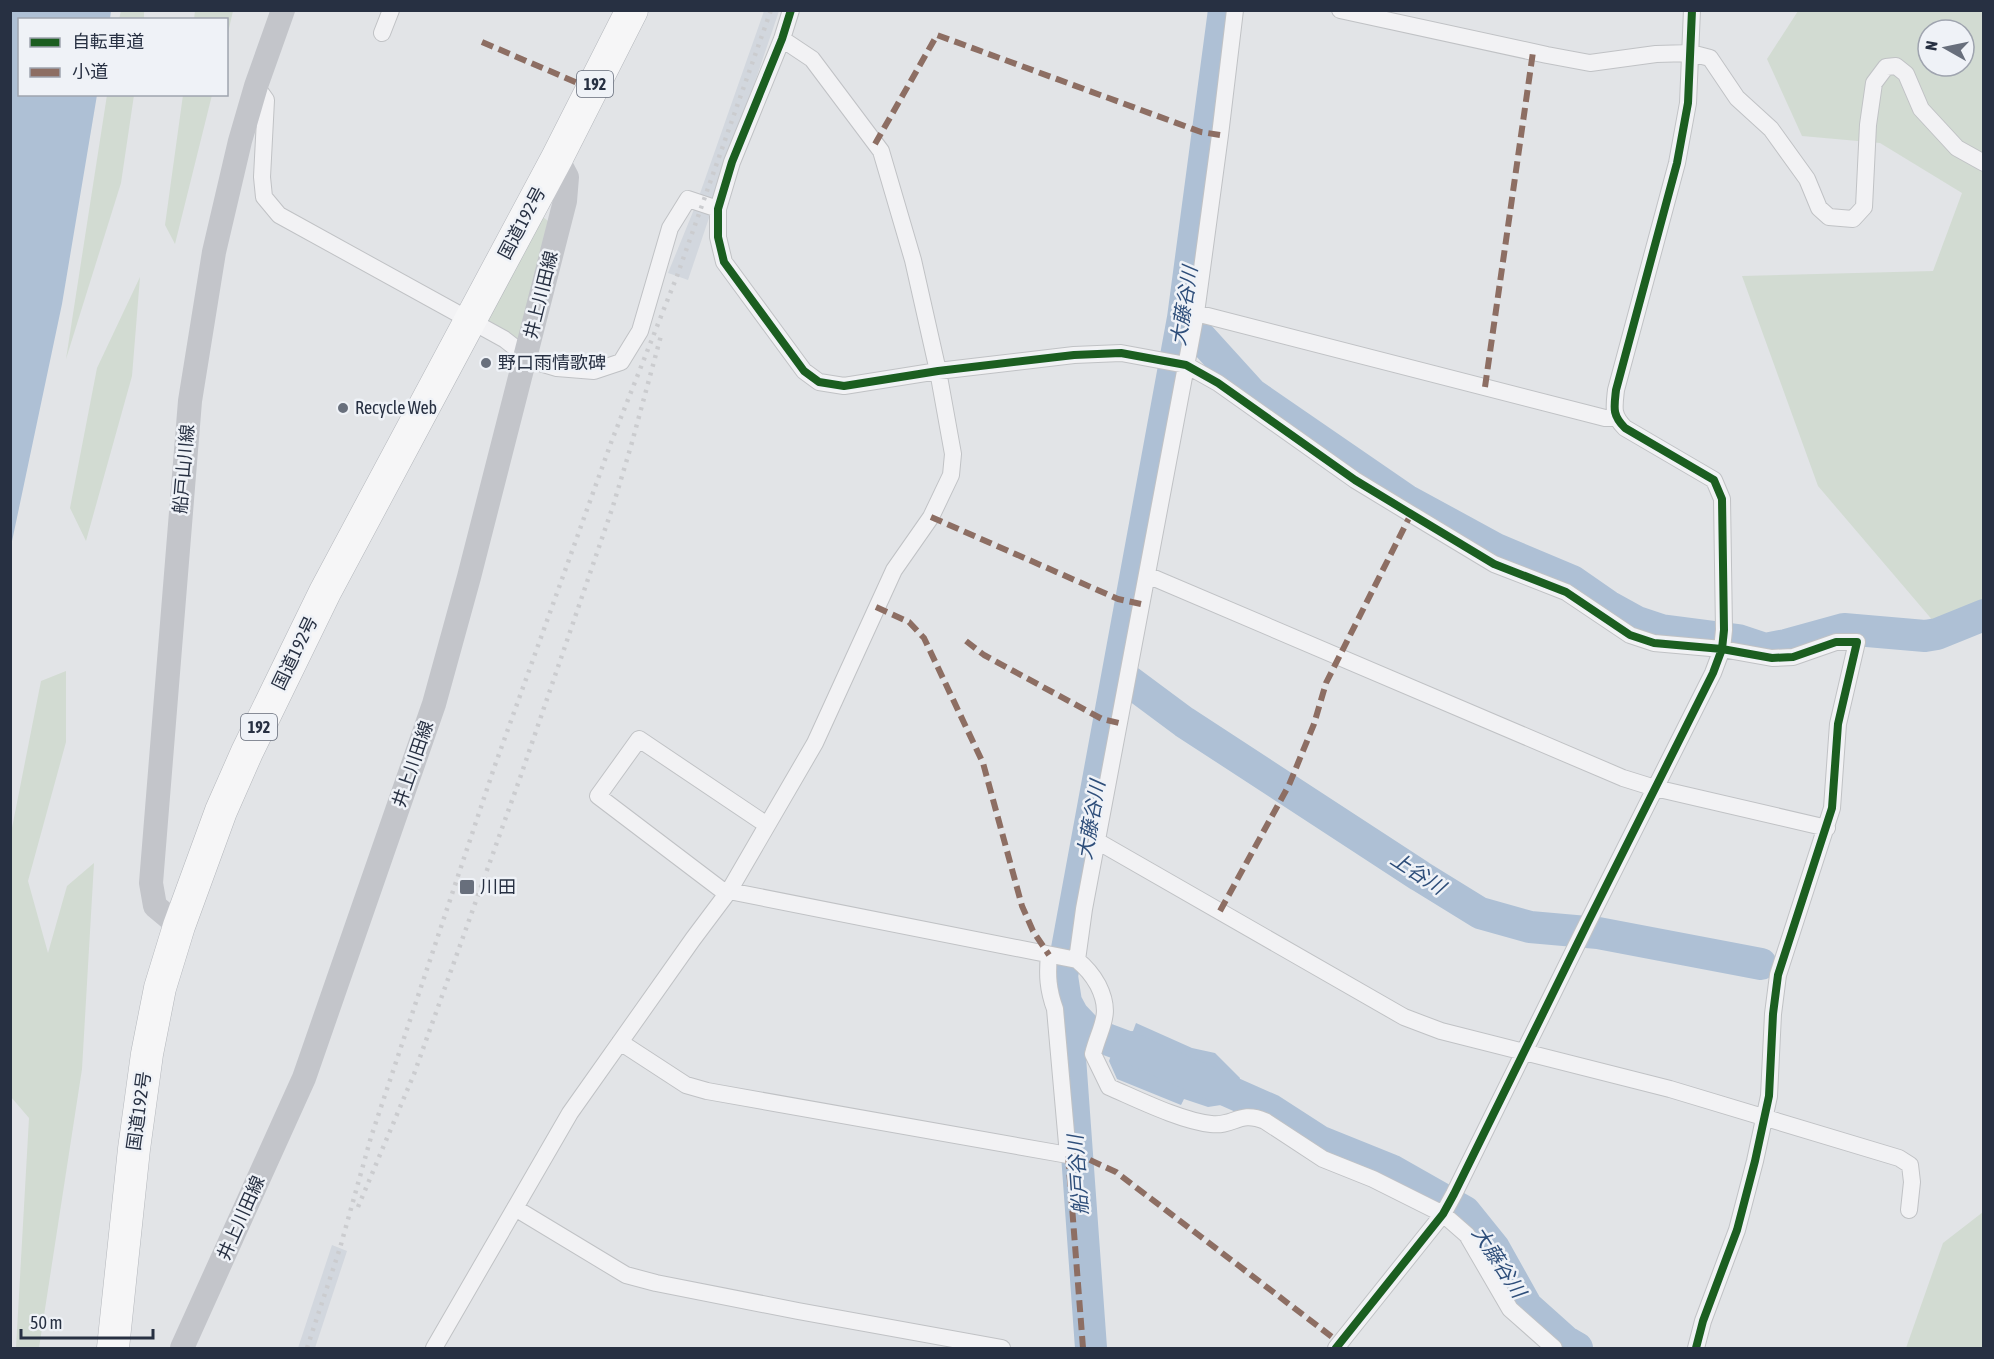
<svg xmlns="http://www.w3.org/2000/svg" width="1994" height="1359" font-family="'Asap Condensed','Noto Sans JP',sans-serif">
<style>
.built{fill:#d2d7de}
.green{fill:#d2dbd2;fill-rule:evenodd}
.water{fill:#aec0d5}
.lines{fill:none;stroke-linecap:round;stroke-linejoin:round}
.river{stroke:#aec0d5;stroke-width:32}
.street-casing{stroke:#c0c2c5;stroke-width:18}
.highway-casing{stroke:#b4b7bc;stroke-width:33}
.street{stroke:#f2f2f4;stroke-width:16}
.secondary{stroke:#c3c5ca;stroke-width:24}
.highway{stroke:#f6f6f7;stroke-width:32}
.rail{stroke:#cbcccf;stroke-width:4.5;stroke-dasharray:3 6;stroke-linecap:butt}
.quiet{stroke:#8d6e63;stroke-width:6;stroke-dasharray:12 6;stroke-linecap:butt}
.cycleway-casing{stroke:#eff2f7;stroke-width:11}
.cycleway{stroke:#1b5e20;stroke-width:8}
.poi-dot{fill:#686f7c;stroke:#eff2f7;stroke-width:2}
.labels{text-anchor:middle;stroke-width:5;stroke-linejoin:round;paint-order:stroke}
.shield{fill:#eff2f7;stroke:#636a78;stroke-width:1.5}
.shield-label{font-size:16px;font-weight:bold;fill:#273042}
.street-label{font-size:18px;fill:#273042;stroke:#eff2f7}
.poi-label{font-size:18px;fill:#273042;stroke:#eff2f7;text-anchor:start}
.water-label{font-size:20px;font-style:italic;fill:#2e4e7a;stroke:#eff2f7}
</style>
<rect width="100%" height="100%" fill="#e2e4e7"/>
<path class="built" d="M764,11H779L688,280L677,276L668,273L697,202Z
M332,1245L347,1251L315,1348H298Z"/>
<path class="green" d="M121,11H144V19H119Z
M195,11H233L227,37L226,20L194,19Z
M1798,11H1983V628L1946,636L1818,486L1742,276L1933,271L1962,193L1880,143L1802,136L1767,59ZM1928,30H1964V66H1928Z
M107,95H134L121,183L66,359Z
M183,95H212L175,244L165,225Z
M538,213L548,221L518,344L482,323Z
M140,277L132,376L86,541L70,508L97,368Z
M66,671V742L28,881L48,953L67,886L94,863L82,1069L39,1348H16L29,1118L11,1097V833L41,681Z
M1983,1212V1348H1906L1943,1243Z"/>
<path class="water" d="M11,10L111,11L110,19L20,20V94L97,95L62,304L11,546Z
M1136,1023L1192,1048L1215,1053L1240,1078L1230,1108L1221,1105L1208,1107L1184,1099L1181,1105L1117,1079L1109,1061L1119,1033L1133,1031Z"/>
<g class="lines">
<path class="river" d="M1224,10L1183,318L1062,976L1066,1002L1073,1015L1090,1033L1133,1049L1271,1110L1319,1141L1391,1170L1465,1212L1494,1248L1527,1307L1565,1341L1577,1348
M1183,318L1252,394L1406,500L1496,549L1572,581L1608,606L1637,622L1661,630L1738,640L1765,649L1786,645L1844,629L1925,636L1937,634L1984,615
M1118,673L1184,722L1420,876L1480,913L1530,927L1598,933L1761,964
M1066,1002L1091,1348"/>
<defs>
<path id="street" d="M791,10L782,39L732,162L718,209V237L724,262L804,371L819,382L844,386L938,371L1074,355L1121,353L1186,365L1218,383L1355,480L1411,514L1494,564L1566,592L1630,635L1654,643L1722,649L1772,658L1793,657L1836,642H1857L1838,724L1832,808L1778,975L1773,1014L1769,1096L1755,1161L1737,1230L1703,1321L1696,1348
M1340,10L1547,55L1590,63L1656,54L1691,53L1710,58L1737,98L1771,129L1807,179L1819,208L1829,217L1853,219L1864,207L1868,125L1874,83L1886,67L1896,66L1906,74L1921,109L1957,148L1984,163
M382,33L391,10
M256,86L266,100L262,177L264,197L279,215L504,339L526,356L540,363L557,368L594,371L621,362L640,331L670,228L688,199L718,209
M1196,313L1605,418H1616
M1147,575L1623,778L1655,788L1827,828
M1097,841L1404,1017L1441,1031L1670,1089L1899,1158L1910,1165L1912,1182L1909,1210
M729,891L1077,960C1087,968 1092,974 1098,985C1113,1015 1100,1026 1093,1054L1109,1087C1137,1099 1181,1121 1211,1124C1234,1127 1239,1110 1265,1121L1323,1159L1373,1179L1443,1214L1467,1235L1510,1309L1554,1348
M727,894L598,796L639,739L767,825
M1077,960L1084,909L1196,313L1220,135L1235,10
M620,1042L686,1085L707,1091L1068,1155L1055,1009C1048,990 1047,975 1049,955
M515,1208L626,1275L656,1283L798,1311L1002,1348
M434,1348L570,1113L693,939L729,891L815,743L894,570L931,517L951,475L953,454L938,371L913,260L881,151L812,59L782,39
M1336,1348L1443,1214L1454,1194L1588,922L1713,673L1722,649L1724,630L1722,499L1714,480L1625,428C1612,415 1614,408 1616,390L1677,163L1688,103L1692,10"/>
<path id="highway" d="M113,1348L134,1149L147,1054L160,988L179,926L221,811L247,752L325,592L557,158L632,10"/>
</defs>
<use href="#street" class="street-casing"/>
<use href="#highway" class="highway-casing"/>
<use href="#street" class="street"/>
<path class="secondary" d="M179,926L155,906L151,883L190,401L214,252L240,141L256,86L283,10
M182,1348L304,1078L434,704L469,577L565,201L567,177L557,158"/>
<use href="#highway" class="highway"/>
<path class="rail" d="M358,1207L414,1074L520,778L613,506L631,446L662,332
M307,1348L340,1248L371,1137L494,768L612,440L677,276L771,10"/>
<path class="quiet" d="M482,42L580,84
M875,144L937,35L1201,132L1220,135
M1485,387L1533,52
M931,517L1118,599L1141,604
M876,607L909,622L924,638L983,763L1022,906L1033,931L1049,955
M966,641L984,655L1102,719L1119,723
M1220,911L1289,785L1314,724L1326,683L1411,514
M1083,1348L1068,1155L1088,1159L1116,1172L1340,1343"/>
<defs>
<path id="cycleway" d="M791,10L782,39L732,162L718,209V237L724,262L804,371L819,382L844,386L938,371L1074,355L1121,353L1186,365L1218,383L1355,480L1411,514L1494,564L1566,592L1630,635L1654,643L1722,649L1772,658L1793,657L1836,642H1857L1838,724L1832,808L1778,975L1773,1014L1769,1096L1755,1161L1737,1230L1703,1321L1696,1348
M1336,1348L1443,1214L1454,1194L1588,922L1713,673L1722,649L1724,630L1722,499L1714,480L1625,428C1612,415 1614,408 1616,390L1677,163L1688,103L1692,10"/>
</defs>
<use href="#cycleway" class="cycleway-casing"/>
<use href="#cycleway" class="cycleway"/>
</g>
<g class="poi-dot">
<circle cx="486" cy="363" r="6"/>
<circle cx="343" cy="408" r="6"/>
<rect x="459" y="879" width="16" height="16" rx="3"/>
</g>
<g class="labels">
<g class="shield">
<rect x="577" y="71" width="36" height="26" rx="4.5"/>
<rect x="241" y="714" width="36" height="26" rx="4.5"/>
</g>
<g class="shield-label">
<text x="595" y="90">192</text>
<text x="259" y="733">192</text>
</g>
<g class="street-label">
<text transform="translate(522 223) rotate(-62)" y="6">国道192号</text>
<text transform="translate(541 295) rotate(-76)" y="6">井上川田線</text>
<text transform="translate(184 469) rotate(-85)" y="6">船戸山川線</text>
<text transform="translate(295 653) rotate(-64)" y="6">国道192号</text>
<text transform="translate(413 764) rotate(-71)" y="6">井上川田線</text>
<text transform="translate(139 1111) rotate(-82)" y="6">国道192号</text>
<text transform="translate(241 1218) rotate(-66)" y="6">井上川田線</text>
</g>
<g class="poi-label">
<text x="498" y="369">野口雨情歌碑</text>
<text x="355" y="414">Recycle Web</text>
<text x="480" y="893">川田</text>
</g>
<g class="water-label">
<text transform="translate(1184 306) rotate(-81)" y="7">大藤谷川</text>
<text transform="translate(1091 820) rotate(-80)" y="7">大藤谷川</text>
<text transform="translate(1418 873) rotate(33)" y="7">上谷川</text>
<text transform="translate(1078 1175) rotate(-94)" y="7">船戸谷川</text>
<text transform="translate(1499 1262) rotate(57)" y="7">大藤谷川</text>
</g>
</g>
<rect width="1994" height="1359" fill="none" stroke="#273042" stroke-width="24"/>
<rect x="18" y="18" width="210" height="78" fill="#eff2f7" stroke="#9fa4af" stroke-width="1.5"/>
<rect x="30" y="38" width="30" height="9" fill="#1b5e20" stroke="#9fa4af" stroke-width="1.5"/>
<text x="72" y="48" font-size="18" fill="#273042">自転車道</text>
<rect x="30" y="68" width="30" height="9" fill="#8d6e63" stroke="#9fa4af" stroke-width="1.5"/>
<text x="72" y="78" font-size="18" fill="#273042">小道</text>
<g transform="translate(1946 48) rotate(279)"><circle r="28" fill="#eff2f7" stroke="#9fa4af" stroke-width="1.5"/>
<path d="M0-4.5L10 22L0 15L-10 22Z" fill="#686f7c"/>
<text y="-9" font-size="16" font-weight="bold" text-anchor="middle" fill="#273042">N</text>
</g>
<path d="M21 1329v9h132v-9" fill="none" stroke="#273042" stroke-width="3"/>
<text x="30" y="1329" font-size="18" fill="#273042" stroke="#eff2f7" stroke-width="4.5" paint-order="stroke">50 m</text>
</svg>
